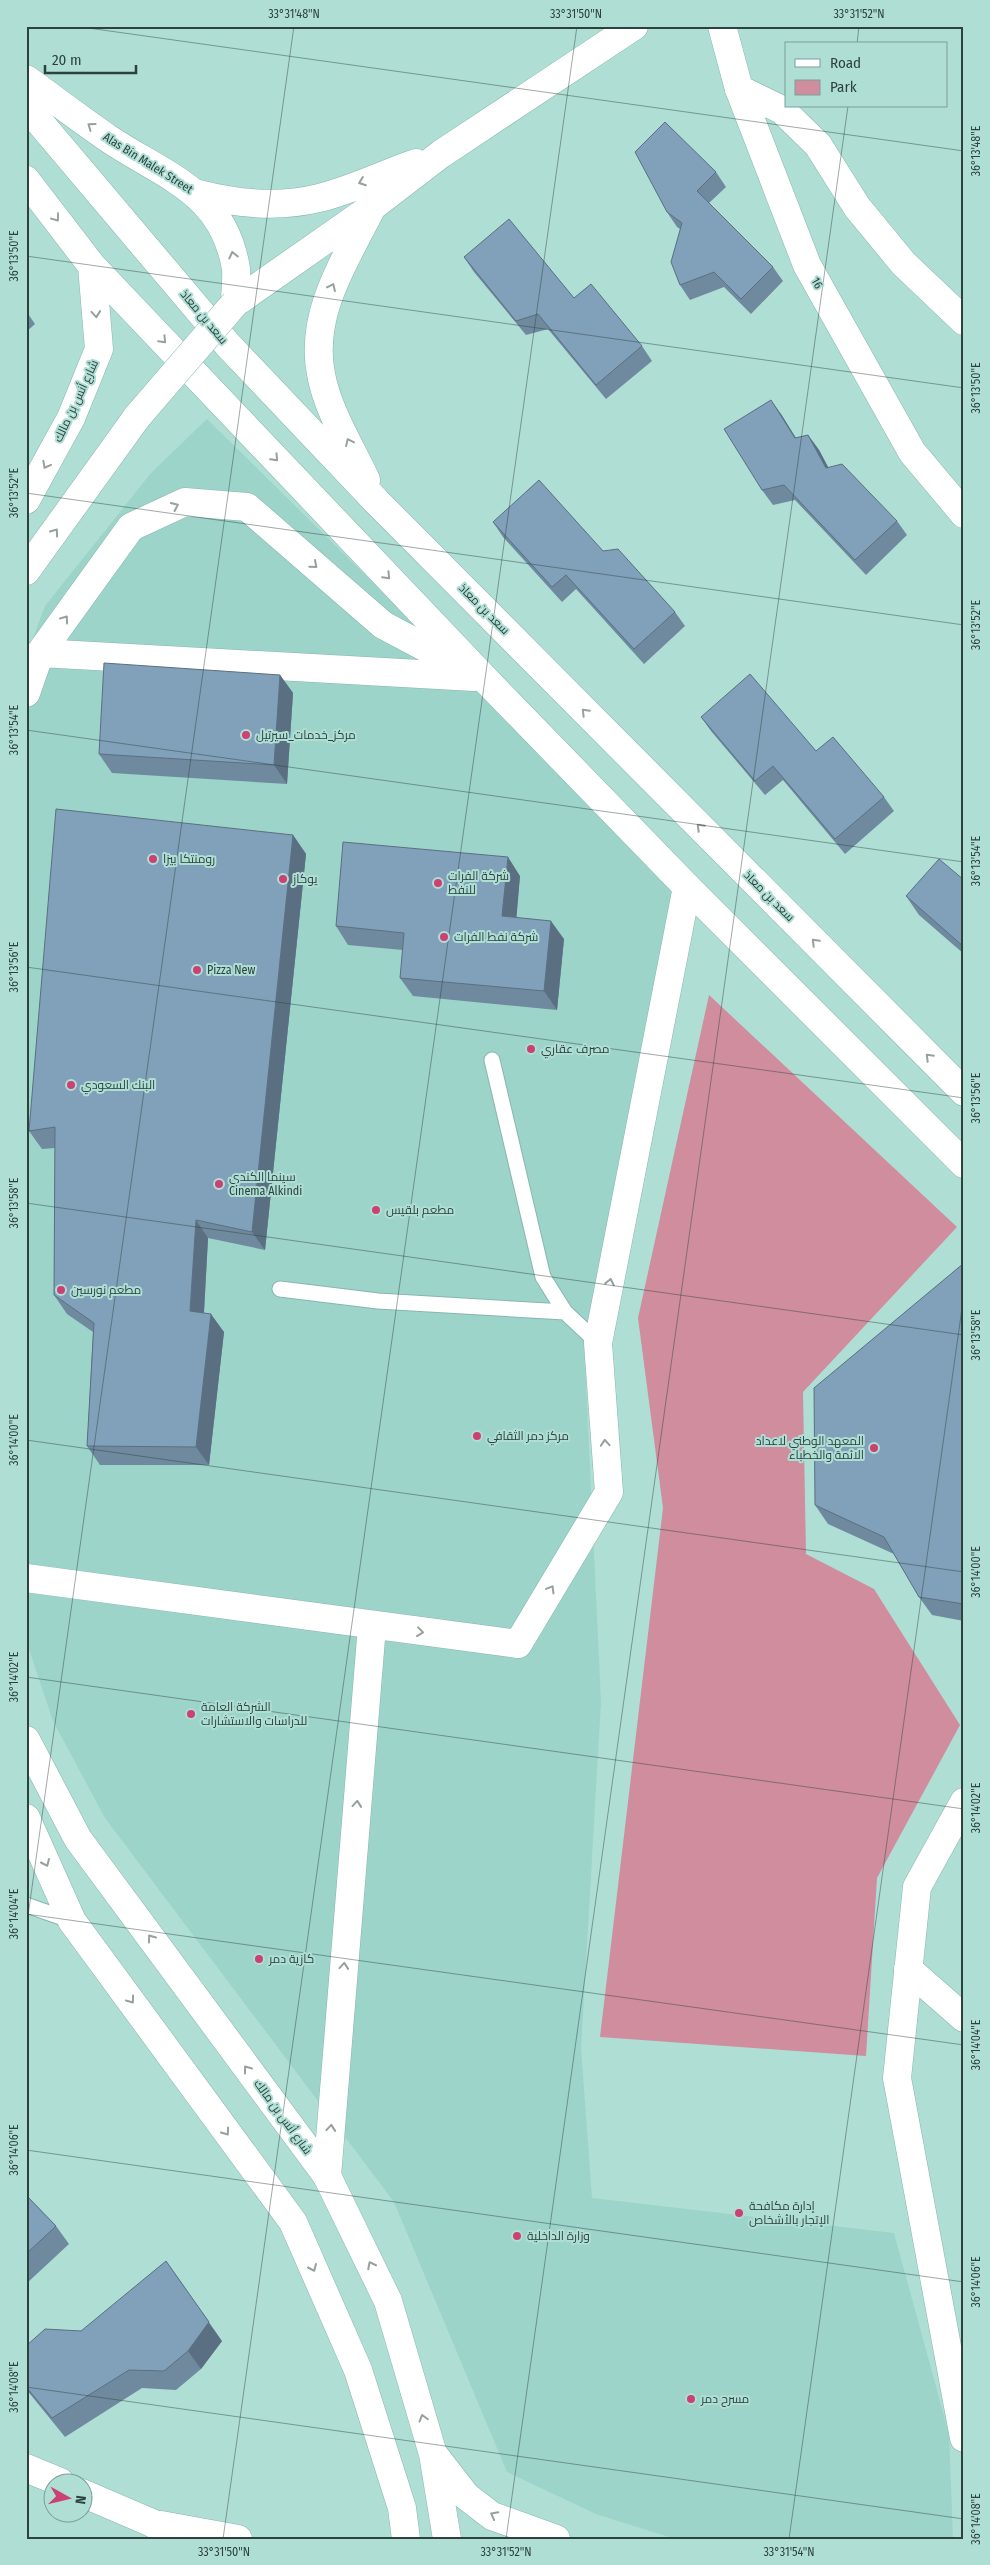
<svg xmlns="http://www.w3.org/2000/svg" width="990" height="2565" font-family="'Fira Sans Condensed',Cairo,sans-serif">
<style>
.built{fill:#9cd4ca}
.green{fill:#cf8d9e}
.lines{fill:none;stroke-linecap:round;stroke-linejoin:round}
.lane-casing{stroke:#88b6ae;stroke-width:17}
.street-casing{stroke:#88b6ae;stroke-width:29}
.secondary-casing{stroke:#88b6ae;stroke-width:29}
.lane{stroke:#fff;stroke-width:15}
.street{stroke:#fff;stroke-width:28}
.secondary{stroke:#fff;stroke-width:28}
.secondary-bridge-casing{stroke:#88b6ae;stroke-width:29;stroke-linecap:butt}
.secondary-bridge{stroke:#fff;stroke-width:28}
.wall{fill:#6f8a9f}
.shaded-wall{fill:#5a7082}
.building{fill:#81a0b9;stroke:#5a7082}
.oneway{stroke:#96a09e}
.ticks{fill:none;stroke:#2d413d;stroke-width:1;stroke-opacity:0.45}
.poi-dot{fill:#cd4072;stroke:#afded5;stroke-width:2}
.labels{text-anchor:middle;stroke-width:4;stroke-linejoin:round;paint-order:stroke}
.street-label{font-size:12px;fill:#2d413d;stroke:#afded5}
.poi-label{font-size:12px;fill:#2d413d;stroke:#afded5;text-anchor:start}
.neatline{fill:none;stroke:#2d413d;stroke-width:2}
.ticks-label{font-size:12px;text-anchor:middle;fill:#2d413d}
</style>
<rect width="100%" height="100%" fill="#afded5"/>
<path class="built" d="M207,419L479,687L676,892L584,1341L601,1702L581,2048L592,2198L894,2233L949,2434L953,2539H675L596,2514L507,2472L394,2202L105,1818L53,1721L26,1640V657L45,606L151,473Z"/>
<path class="green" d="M709,995L957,1227L803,1392L806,1554L874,1589L960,1725L877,1878L866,2056L600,2037L663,1508L638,1318Z"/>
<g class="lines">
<defs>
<path id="lane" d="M492,1060L543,1277L565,1312L598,1343
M280,1289L378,1301L565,1312
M26,1905L72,1921"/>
<path id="street" d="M739,89L782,110L818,145L857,207L903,263L964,321
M40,653L474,677
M26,693L40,653L131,527L185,502L247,507L383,625L479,676
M26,1578L518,1644L609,1492L598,1343L687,887
M908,1969L964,2018
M327,2176L372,1626"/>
<path id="secondary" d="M722,26L739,89L807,265L912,452L964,514
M26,79C54,99 81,120 109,139C166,177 224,192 236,269C237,279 235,292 235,303
M26,106L228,345L377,502L964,1092
M26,180L92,266L483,677L687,887L964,1164
M199,194C238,204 279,208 319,198C352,190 384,174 416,163
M235,303L372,207L441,154L634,26
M366,480C351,448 327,409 321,374C309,314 345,261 371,209
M26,500L71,418L99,349L92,266
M26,571L137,417
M26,1740L78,1839L327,2176L388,2301L433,2454L447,2539
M964,1802L917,1887L897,2078L964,2438
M26,1818L72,1921L293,2222L358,2370L402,2508L406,2539
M435,2456L466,2496L492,2516L556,2539
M26,2468L60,2482
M82,2493L152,2523L179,2539
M161,2525L238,2539"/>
</defs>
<use href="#lane" class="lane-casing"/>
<use href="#street" class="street-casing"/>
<use href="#secondary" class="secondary-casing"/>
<use href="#lane" class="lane"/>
<use href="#street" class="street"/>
<use href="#secondary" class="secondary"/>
<defs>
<path id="secondary-bridge" d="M137,417L235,303"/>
</defs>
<use href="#secondary-bridge" class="secondary-bridge-casing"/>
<use href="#secondary-bridge" class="secondary-bridge"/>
</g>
<path class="wall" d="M716,172L726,187L709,203L773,267L783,281L751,314L724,287L690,300L680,285V229L677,227L667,212Z
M464,257L574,298L642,346L652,361L606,399L548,329L526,335L474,272Z
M26,311L35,324L26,332Z
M781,414L796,438L808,435L819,450L828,467L897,521L907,535L866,575L795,500L773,505L762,490Z
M493,522L603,551L675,612L685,626L644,664L576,589L562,602L503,537Z
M280,675L293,693L287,784L112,773L99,754Z
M701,717L816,751L884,797L894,811L845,854L783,780L765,795L711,731Z
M293,835L306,854L265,1250L208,1238L204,1313L224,1332L209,1465H100L87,1446L93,1332L67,1314L54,1295L55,1148L42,1149L29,1131Z
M520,876L516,917L564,939L557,1010L413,996L400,978L403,950L348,945L336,926Z
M964,880V954L919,915L906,896Z
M964,1263V1621L932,1615L919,1597L894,1554L828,1524L815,1505Z
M26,2195L56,2226L69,2244L26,2284Z
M222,2341L201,2369L176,2390L142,2388L65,2437L26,2389V2346Z"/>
<path class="shaded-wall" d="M771,400L781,414L805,453L795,438Z
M808,435L819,450L836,482L826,468Z
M280,675L293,693L287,784L274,765Z
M293,835L306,854L265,1250L252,1232Z
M508,857L520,876L515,935L502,916Z
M551,921L564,939L557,1010L544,991Z
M196,1220L208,1238L203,1329L190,1311Z
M211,1314L224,1332L209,1465L196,1447Z
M166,2261L222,2341L201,2369L188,2351Z"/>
<path class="building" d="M665,122L716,172L697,191L773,267L741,299L714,272L680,285L671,262L682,223L667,212L635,152Z
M509,219L574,298L591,284L642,346L596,385L538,314L516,321L464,257Z
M771,400L795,438L808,435L826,468L842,464L897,521L855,560L784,485L762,490L724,429Z
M539,480L603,551L618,549L675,612L634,649L566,575L552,587L493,522Z
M104,663L280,675L274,765L99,754Z
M750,674L816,751L833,737L884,797L835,839L773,766L755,781L701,717Z
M56,809L293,835L252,1232L196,1220L190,1311L211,1314L196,1447L87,1446L94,1323L54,1295L55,1127L29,1131Z
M343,842L508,857L502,916L551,921L544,991L400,978L404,933L336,926Z
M939,859L964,880V947L906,896Z
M964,1263V1604L919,1597L884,1537L815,1505L814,1388Z
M26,2195L56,2226L26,2254Z
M166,2261L209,2322L188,2351L164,2371L129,2370L52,2418L26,2387V2346L45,2329L81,2331Z"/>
<defs><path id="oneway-chevron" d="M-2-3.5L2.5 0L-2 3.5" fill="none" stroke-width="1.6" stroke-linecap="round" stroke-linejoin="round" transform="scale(1.25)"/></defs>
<g class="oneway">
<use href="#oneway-chevron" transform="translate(91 126) rotate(-144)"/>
<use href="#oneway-chevron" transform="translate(362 182) rotate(160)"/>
<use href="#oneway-chevron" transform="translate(56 218) rotate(53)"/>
<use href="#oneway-chevron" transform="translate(233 255) rotate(-103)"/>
<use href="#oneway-chevron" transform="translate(332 287) rotate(-65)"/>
<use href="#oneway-chevron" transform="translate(96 314) rotate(85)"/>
<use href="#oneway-chevron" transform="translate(163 340) rotate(46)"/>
<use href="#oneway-chevron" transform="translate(349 442) rotate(-115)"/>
<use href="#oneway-chevron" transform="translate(275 458) rotate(46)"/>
<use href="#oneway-chevron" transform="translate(46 465) rotate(118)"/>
<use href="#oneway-chevron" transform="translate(175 506) rotate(-25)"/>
<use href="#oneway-chevron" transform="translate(55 532) rotate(-54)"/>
<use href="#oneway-chevron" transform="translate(314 565) rotate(41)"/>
<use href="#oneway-chevron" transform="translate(387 576) rotate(46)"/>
<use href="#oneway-chevron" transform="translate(65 619) rotate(-54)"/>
<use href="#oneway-chevron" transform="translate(585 712) rotate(-135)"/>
<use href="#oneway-chevron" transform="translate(700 827) rotate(-135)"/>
<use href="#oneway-chevron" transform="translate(815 942) rotate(-135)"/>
<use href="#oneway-chevron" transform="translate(929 1057) rotate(-135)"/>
<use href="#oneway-chevron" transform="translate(610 1282) rotate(-79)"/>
<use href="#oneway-chevron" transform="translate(605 1443) rotate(-94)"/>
<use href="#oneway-chevron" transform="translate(551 1589) rotate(-59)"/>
<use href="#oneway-chevron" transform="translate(420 1632) rotate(7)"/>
<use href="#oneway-chevron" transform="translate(357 1804) rotate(-85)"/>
<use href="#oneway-chevron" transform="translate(46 1863) rotate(66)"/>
<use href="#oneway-chevron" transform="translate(151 1938) rotate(-126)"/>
<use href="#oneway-chevron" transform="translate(344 1966) rotate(-85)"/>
<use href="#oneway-chevron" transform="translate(131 2000) rotate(54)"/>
<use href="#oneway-chevron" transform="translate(247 2069) rotate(-126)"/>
<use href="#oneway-chevron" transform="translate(331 2128) rotate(-85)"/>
<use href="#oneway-chevron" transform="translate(226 2132) rotate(54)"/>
<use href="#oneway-chevron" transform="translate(371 2265) rotate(-117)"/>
<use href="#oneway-chevron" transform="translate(313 2268) rotate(66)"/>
<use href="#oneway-chevron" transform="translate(423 2418) rotate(-106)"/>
<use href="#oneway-chevron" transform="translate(494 2515) rotate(-152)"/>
</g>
<path class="ticks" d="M74,26L964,151M857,44L859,26M26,256L964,388M26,493L964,625M26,730L964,862M26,967L964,1098M26,1203L964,1335M26,1440L964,1572M26,1677L964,1809M26,1914L964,2045M26,1930L294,26M26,2150L964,2282M26,2387L964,2519M223,2539L577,26M506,2539L848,106M789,2539L964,1294"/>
<g class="poi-dot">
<circle cx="246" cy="735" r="5"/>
<circle cx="153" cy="859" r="5"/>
<circle cx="283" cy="879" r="5"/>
<circle cx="438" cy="883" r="5"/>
<circle cx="444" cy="937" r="5"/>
<circle cx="197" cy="970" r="5"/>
<circle cx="531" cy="1049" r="5"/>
<circle cx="71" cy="1085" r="5"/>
<circle cx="219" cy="1184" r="5"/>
<circle cx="376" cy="1210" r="5"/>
<circle cx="61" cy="1290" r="5"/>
<circle cx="477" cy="1436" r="5"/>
<circle cx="874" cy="1448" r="5"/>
<circle cx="191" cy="1714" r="5"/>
<circle cx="259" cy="1959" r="5"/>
<circle cx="739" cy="2213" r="5"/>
<circle cx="517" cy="2236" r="5"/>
<circle cx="691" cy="2399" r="5"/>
</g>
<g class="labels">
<g class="street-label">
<text transform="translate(148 163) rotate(32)" y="4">Alas Bin Malek Street</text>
<text transform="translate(817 283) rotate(61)" y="4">16</text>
<text transform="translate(204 317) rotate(50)" y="4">سعد بن معاذ</text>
<text transform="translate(76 401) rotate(-65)" y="4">شارع أنس بن مالك</text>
<text transform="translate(484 609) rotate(45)" y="4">سعد بن معاذ</text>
<text transform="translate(769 896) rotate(45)" y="4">سعد بن معاذ</text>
<text transform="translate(283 2117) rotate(54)" y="4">شارع أنس بن مالك</text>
</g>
<g class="poi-label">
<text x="256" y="739">مركز_خدمات_سيرتيل</text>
<text x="163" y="863">رومنتكا بيزا</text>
<text x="448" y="880">شركة الفرات<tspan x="448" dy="14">للنفط</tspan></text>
<text x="293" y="883">يوكاز</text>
<text x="454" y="941">شركة نفط الفرات</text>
<text x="207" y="974">Pizza New</text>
<text x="541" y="1053">مصرف عقاري</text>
<text x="81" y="1089">البنك السعودي</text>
<text x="229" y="1181">سينما الكندي<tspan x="229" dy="14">Cinema Alkindi</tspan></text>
<text x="386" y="1214">مطعم بلقيس</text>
<text x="71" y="1294">مطعم نورسين</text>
<text x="487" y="1440">مركز دمر الثقافي</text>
<text x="864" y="1445" text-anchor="end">المعهد الوطني لاعداد<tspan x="864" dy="14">الائمة والخطباء</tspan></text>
<text x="201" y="1711">الشركة العامة<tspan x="201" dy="14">للدراسات والاستشارات</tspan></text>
<text x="269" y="1963">كازية دمر</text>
<text x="749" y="2210">إدارة مكافحة<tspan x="749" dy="14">الإتجار بالأشخاص</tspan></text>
<text x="527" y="2240">وزارة الداخلية</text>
<text x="701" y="2403">مسرح دمر</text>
</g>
</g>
<rect width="990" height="2565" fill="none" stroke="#afded5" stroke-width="55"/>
<rect x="785" y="42" width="162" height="65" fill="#afded5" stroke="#7b9f98"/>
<rect x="795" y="59" width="25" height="8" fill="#ffffff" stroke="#7b9f98"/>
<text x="830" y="68" font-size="15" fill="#2d413d">Road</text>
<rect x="795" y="80" width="25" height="15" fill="#cf8d9e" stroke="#7b9f98"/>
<text x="830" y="92" font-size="15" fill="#2d413d">Park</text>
<g transform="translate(68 2498) rotate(98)"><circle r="24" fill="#afded5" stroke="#7b9f98"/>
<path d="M0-4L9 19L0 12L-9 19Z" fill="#cd4072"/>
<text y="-8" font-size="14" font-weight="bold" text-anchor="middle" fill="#2d413d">N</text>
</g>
<path d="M45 65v8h91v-8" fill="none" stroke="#2d413d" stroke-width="2.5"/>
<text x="52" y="65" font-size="15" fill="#2d413d" stroke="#afded5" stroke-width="4" paint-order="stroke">20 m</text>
<rect x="28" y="28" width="934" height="2510" class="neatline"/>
<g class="ticks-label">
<text x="294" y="18">33°31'48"N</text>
<text x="576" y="18">33°31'50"N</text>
<text x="859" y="18">33°31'52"N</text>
<text transform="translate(976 151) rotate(-90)" y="4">36°13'48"E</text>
<text transform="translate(14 256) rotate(-90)" y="4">36°13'50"E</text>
<text transform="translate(976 388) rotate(-90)" y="4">36°13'50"E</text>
<text transform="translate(14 493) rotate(-90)" y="4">36°13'52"E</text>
<text transform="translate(976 625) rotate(-90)" y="4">36°13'52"E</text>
<text transform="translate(14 730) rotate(-90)" y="4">36°13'54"E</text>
<text transform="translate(976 861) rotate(-90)" y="4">36°13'54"E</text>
<text transform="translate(14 967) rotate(-90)" y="4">36°13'56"E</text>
<text transform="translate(976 1098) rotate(-90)" y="4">36°13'56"E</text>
<text transform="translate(14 1203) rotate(-90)" y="4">36°13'58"E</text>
<text transform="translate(976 1335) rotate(-90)" y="4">36°13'58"E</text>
<text transform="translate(14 1440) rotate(-90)" y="4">36°14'00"E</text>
<text transform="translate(976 1572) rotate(-90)" y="4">36°14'00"E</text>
<text transform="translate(14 1677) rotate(-90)" y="4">36°14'02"E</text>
<text transform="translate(976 1808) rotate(-90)" y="4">36°14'02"E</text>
<text transform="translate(14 1914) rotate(-90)" y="4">36°14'04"E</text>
<text transform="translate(976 2045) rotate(-90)" y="4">36°14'04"E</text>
<text transform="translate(14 2150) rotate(-90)" y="4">36°14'06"E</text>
<text transform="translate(976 2282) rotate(-90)" y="4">36°14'06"E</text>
<text transform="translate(14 2387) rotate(-90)" y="4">36°14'08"E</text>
<text transform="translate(976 2519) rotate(-90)" y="4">36°14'08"E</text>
<text x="224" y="2556">33°31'50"N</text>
<text x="506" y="2556">33°31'52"N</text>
<text x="789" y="2556">33°31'54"N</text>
</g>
</svg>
